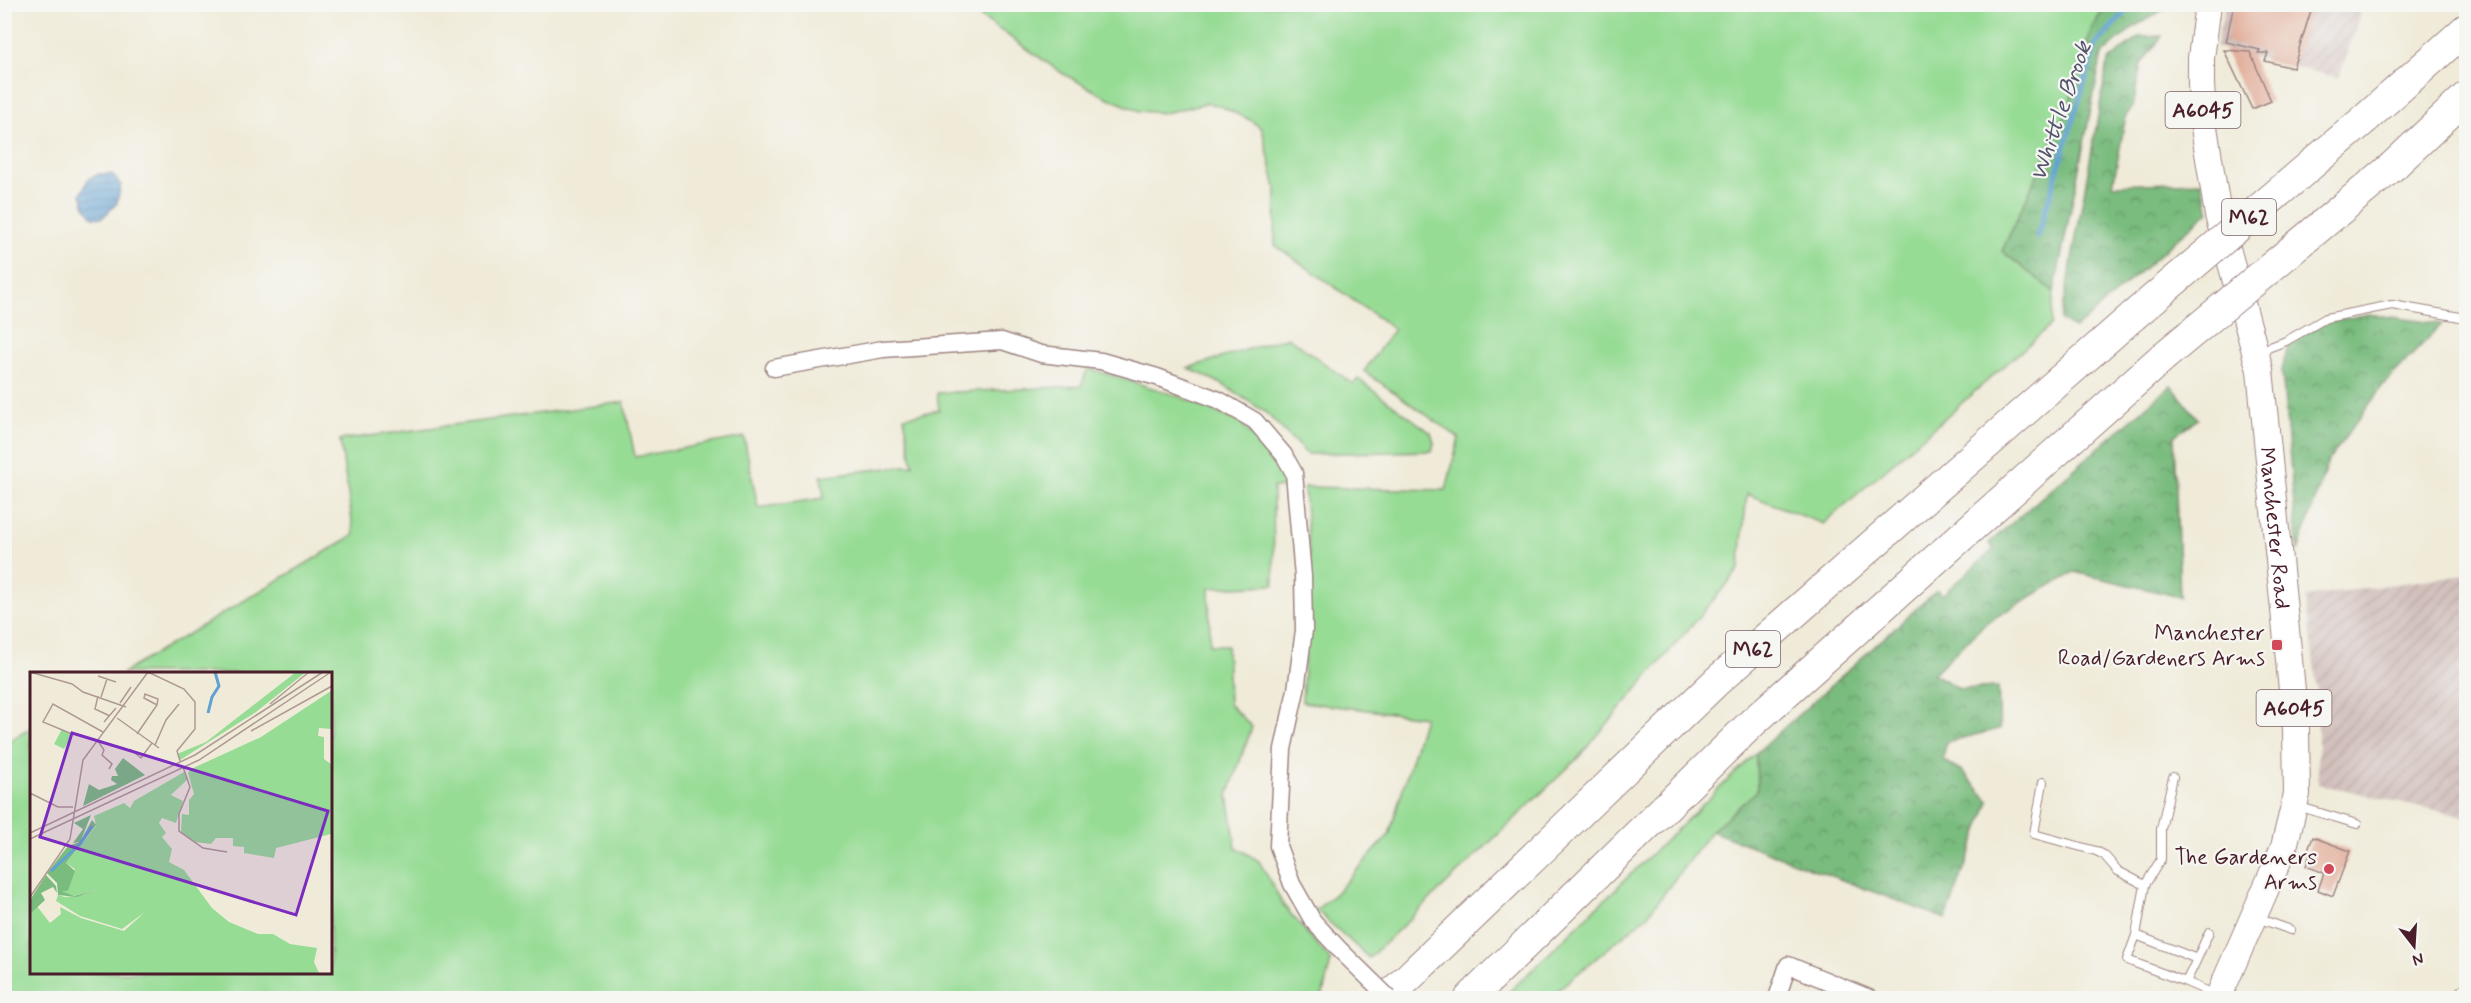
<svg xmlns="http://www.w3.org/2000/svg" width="2471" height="1003" font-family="Mynerve,sans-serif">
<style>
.industrial{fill:url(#industrial-furrows)}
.grass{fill:#97dc95;stroke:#707e60;stroke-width:1.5}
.forest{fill:url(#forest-crowns);stroke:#626e54;stroke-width:1.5}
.water{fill:url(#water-rules);stroke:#55607f;stroke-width:1.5}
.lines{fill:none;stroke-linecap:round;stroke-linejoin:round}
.stream{stroke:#60a1d3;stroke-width:5}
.building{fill:#e1ab97}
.service-casing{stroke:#9d8582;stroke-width:10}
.minor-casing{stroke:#9d8582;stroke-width:19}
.primary-casing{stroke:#9d8582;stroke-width:28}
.motorway-casing{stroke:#9d8582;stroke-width:32}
.service{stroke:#fff;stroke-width:8}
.minor{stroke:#fff;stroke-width:16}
.primary{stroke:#fff;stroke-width:26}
.motorway{stroke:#fff;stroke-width:30}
.minor-bridge-casing{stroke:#9d8582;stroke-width:19;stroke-linecap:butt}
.motorway-bridge-casing{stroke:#9d8582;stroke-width:32;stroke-linecap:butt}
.minor-bridge{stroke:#fff;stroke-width:16}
.motorway-bridge{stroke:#fff;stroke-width:30}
.poi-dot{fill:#d1495b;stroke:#f6f6f2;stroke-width:2}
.labels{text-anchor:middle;stroke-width:4.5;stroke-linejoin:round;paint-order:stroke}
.shield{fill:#f6f6f2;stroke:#7e6067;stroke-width:1.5}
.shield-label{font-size:21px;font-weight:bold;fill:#4a1f2b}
.street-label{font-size:22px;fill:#4a1f2b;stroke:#f6f6f2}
.poi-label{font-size:22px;fill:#4a1f2b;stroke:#f6f6f2;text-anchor:end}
.water-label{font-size:24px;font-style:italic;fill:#53536e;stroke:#f6f6f2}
.inset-river{fill:none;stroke:#60a1d3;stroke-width:3}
.inset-road{fill:none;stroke:#ae9993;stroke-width:1.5}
.view{fill:#7b2cbf;fill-opacity:0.15;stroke:#7b2cbf;stroke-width:3}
.inset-edge{fill:none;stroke:#4a1f2b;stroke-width:3}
</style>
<defs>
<pattern id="industrial-furrows" width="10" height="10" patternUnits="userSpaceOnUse" patternTransform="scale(1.5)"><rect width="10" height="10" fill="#d1c0bc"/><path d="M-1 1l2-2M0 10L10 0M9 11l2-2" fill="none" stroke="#b5a5a2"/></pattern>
<pattern id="forest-crowns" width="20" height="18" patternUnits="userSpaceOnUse" patternTransform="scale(1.5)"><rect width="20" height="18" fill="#79bc7e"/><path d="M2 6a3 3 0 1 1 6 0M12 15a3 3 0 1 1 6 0" fill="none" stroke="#659867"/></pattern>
<pattern id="water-rules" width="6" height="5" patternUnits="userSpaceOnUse" patternTransform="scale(1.5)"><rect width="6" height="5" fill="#60a1d3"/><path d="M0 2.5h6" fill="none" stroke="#5183ab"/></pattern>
</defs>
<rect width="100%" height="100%" fill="#f6f6f2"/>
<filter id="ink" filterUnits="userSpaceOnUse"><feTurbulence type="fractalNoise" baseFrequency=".0167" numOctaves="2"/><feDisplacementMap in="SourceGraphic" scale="12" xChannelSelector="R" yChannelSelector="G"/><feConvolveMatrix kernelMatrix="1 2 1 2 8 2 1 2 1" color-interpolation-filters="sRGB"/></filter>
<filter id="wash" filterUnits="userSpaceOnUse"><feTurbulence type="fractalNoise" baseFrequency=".008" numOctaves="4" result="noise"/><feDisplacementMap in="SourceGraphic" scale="24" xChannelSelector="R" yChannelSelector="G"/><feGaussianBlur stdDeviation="1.35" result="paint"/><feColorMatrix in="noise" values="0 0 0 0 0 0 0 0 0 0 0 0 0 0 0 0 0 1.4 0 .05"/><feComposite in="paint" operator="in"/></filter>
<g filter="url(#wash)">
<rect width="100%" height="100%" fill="#f0ebd9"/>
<path class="industrial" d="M2226,5H2363L2339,78L2215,47Z
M2466,574V817L2318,784V697L2305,597Z"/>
<path class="grass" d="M964,5H2107L2092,27L2068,108L2002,251L2054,292L2051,325L1823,524L1747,494L1739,570L1578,758L1369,958L1316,910L1336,893L1389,835L1424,717L1302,702L1310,566L1304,487L1446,490L1459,438L1364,371L1394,329L1275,245L1276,188L1262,129L1250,120L1220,106L1206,103L1165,113L1139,111L1106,97L1062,73Z
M1288,337L1353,384L1358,379L1431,433L1434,443L1432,451L1307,454L1265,412L1222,384L1188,368Z
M1088,368L1181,397L1241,423L1273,460L1288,488L1273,487L1274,585L1209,588L1210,645H1227L1229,704L1252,727L1228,795L1236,847L1259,861L1284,906L1331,961L1322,998H5L4,744L31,728L32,972H330V673H123L354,535L340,440L624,402L635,457L744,437L758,508L824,498L821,476L913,465L904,417L939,410L937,393L1081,386Z
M1756,753L1757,791L1711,831L1647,916L1548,998H1503Z"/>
<path class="forest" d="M2107,5H2172L2135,26L2102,54L2054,292L2002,251L2068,108L2092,27Z
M2162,36L2141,64L2133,107L2126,115L2113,185L2201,182L2209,211L2075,329L2061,320L2108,61L2139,37Z
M2369,314L2442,324L2384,384L2328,461L2298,552L2282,371C2284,364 2285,354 2288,348C2303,324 2344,319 2369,314Z
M2171,385L2198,419L2174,436L2180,597L2074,572L1987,622L1933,674L1960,689L1998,687L2000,729L1946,742L1943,760L1962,771L1989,801L1946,919L1711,831L1757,791L1756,753L1937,590L1942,595L1994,549L1989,543Z"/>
<path class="water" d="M99,174H112L121,185L117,203L102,218L93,217L85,207L81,194L88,179Z"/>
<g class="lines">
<path class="stream" d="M2037,237L2096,45L2132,4"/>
</g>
<g id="blocks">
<path class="building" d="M2234,4H2313L2293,68L2265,61L2268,53H2258L2260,50L2226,42Z
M2224,50L2250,52L2271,101L2252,109Z
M2313,837L2350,851L2333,896L2318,890L2324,873L2306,866L2310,854L2307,853Z"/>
</g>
</g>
<g filter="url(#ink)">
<use href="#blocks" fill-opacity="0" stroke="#9d8582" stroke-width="1.5"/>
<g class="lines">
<defs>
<path id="service" d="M2257,352L2286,341L2326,318L2392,305L2466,318
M2043,782L2034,834L2096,851L2104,855L2118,871L2145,885L2136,935L2197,959L2186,982L2216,995
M2297,806L2357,824
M2145,885L2161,859V829L2173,777
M2257,918L2291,930
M2136,935L2127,960L2186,982
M2197,959L2209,932
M2462,990L2466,991"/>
<path id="minor" d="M774,368L883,349L1002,341L1041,354L1101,361L1157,377L1219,400L1255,421L1284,455L1294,473L1303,576L1304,630L1296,690L1283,749L1278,846L1292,884L1313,921L1340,950
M1777,998L1788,965L1869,998"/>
<g id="primary">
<path id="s1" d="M2208,4L2201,58V84L2203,121L2218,215L2260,370L2296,730L2297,794L2284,847L2218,998"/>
</g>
<path id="motorway" d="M2365,119L2466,29
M2393,166L2466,97
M1387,998L1717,681L2133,316
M1470,998L1753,722L2163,357"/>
</defs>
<use href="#service" class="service-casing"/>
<use href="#minor" class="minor-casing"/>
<use href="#primary" class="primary-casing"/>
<use href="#motorway" class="motorway-casing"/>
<use href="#service" class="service"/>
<use href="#minor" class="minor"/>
<use href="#primary" class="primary"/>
<use href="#motorway" class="motorway"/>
<defs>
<path id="minor-bridge" d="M1340,950L1389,998"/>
<path id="motorway-bridge" d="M2133,316L2365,119
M2163,357L2393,166"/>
</defs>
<use href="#minor-bridge" class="minor-bridge-casing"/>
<use href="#motorway-bridge" class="motorway-bridge-casing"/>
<use href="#minor-bridge" class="minor-bridge"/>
<use href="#motorway-bridge" class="motorway-bridge"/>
</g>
</g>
<g class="poi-dot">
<rect x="2271" y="639" width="12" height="12" rx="3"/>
<circle cx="2329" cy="869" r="6"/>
</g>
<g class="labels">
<g class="shield">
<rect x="2165.5" y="92" width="75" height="36" rx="4.5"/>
<rect x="2222" y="199" width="54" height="36" rx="4.5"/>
<rect x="1726" y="631" width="54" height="36" rx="4.5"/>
<rect x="2256.5" y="690" width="75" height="36" rx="4.5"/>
</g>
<g class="shield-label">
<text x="2203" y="117">A6045</text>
<text x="2249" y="224">M62</text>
<text x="1753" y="656">M62</text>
<text x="2294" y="715">A6045</text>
</g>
<g class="street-label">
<text dy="8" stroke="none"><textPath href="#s1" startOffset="532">Manchester Road</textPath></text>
</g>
<g class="poi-label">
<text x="2265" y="640">Manchester<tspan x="2265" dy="25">Road/Gardeners Arms</tspan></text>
<text x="2317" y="864">The Gardeners<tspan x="2317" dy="25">Arms</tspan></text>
</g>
<g class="water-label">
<text transform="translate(2060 111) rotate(-71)" y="8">Whittle Brook</text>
</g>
</g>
<g transform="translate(30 672)">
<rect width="302" height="302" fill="#f0ebd9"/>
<path d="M266,0H276L226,40L150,88L147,82L176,70ZM301,19V57L289,56L288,64L294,65V87L301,92V162L246,176L244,186L214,181V175L203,174V166H186L181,172L165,170L151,160L152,142L159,143V128L164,122L158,101L161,97L231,65ZM32,57L42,63L34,77L24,72ZM154,100L158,107L141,123L153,129L146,151L132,146L129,151L136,161L132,165L142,177L139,190L154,198L182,236L199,250L228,262H243L260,272L287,276L284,290L289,301H0V242L6,233L20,251L31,242L30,235L51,246L94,259L115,240L92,257L50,244L26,229L28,223L35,225L53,223L66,218L43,224L32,219H38L45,197L36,191L66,154L64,144L94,131L100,136L104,129Z" fill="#97dc95"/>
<path d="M93,86L115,103L53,134L59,112L69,118L87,112L81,108L82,104H88L85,97ZM61,143L51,168L62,148L66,153L36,191L45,199L38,219H32L44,224L66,218L47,225L28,223L27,211L17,201L38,174L50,170L43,171L53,157L44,151ZM16,203L26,214L27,221L23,215L11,221L15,228L0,242V228Z" fill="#79bc7e"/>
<path class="inset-river" d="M178,41L182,25L189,14L185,0M21,199L50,172L62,154"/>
<path class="inset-road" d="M0,0L42,12L53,20L96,35M118,0L154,17L165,30V57L147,79L150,89M68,4L86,10M68,24L65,37L80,44M71,25L77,7M90,31L101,15M240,32L279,0M87,46L129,76M74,50L86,36M221,59L302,14M42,62L13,50L23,32L73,60M107,62L118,46L127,33L128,27L115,22L114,26L127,33M68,69L74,78L72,83L82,92L79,97M125,73L136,48L149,32M100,77L111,86L122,71M153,95L160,115L149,142V159L173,176L197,180M0,121L28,135H43M0,161L165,83L293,0M0,167L169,88L301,0M0,225L40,167L53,88L118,0"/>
<path class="view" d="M42,61L298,139L266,243L10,165Z"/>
<rect width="302" height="302" class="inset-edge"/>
</g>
<rect width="2471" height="1003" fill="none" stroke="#f6f6f2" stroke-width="24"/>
<g transform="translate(2414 946) rotate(163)" stroke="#f6f6f2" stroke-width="4.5" paint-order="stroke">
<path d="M0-4.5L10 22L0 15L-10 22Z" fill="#4a1f2b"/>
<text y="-9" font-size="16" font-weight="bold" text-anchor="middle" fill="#4a1f2b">N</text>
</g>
</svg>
